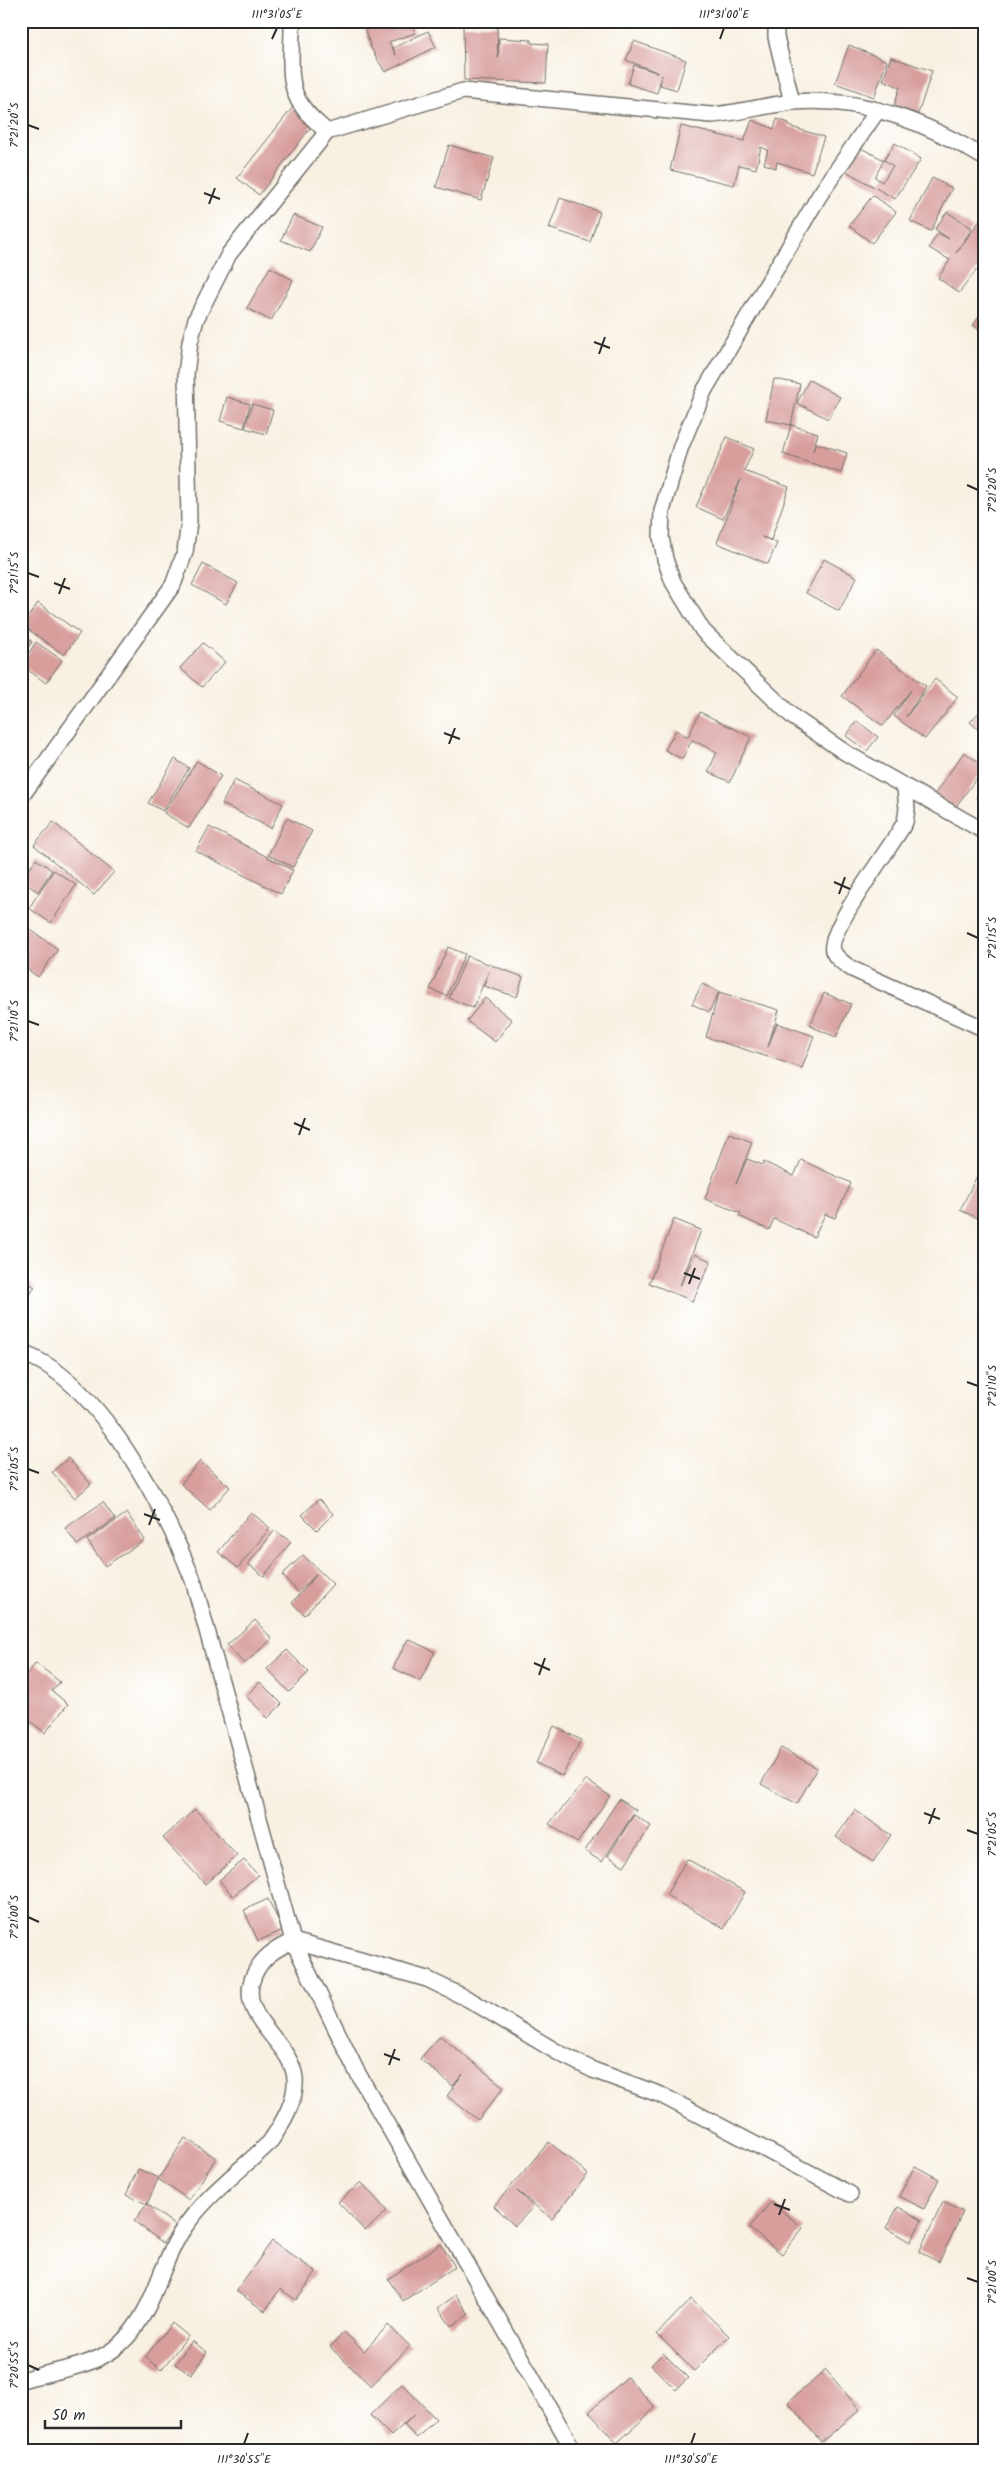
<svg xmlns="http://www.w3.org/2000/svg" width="1006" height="2472" font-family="Kalam,sans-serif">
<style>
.building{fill:#d79e9b}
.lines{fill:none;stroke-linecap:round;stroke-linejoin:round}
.minor-casing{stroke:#73706b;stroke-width:18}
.minor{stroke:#fff;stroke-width:15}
.ticks{fill:none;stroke:#2b2b2b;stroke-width:2}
.neatline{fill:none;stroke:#2b2b2b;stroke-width:2}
.ticks-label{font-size:12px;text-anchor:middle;fill:#2b2b2b}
</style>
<rect width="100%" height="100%" fill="#fff"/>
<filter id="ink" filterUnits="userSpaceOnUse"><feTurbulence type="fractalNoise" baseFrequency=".02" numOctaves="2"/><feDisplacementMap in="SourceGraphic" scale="10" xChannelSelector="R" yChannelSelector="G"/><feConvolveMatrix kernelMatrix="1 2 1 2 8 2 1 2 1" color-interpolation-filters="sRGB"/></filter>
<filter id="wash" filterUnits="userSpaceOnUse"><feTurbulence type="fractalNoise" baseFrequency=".0096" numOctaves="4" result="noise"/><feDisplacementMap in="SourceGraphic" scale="20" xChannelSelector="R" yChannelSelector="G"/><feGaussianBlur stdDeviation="1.12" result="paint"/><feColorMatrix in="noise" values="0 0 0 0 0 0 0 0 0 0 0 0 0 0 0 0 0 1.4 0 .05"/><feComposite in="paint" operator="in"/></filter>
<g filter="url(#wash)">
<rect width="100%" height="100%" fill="#f8f0e1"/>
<g id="blocks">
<path class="building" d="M389,21H411L415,33L389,42L396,55L393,48L428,31L436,47L385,72L371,48L365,30Z
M463,25H497L498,58L499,38L531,40V43L548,44L546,83L464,80Z
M634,41L686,60L677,90L660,85L662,75L657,93L628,84L634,65L659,73L626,60Z
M849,45L887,61L874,97L835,83Z
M891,57L932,71L918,114L894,106L900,87L883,80Z
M293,107L314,123L259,195L237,178Z
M777,119L789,123L788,126L824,137L812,173L777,162L776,168L764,164L768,150L761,147L756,169L739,165L734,185L670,170L681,126L744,141L752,120L774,129Z
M895,143L921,159L895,199L846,171L859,147L884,160L875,177L882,182L893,166L884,160Z
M449,145L494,158L481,200L436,187Z
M932,178L952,188L931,231L910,221Z
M873,195L896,212L872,243L849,226Z
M560,198L600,212L590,242L549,228Z
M947,212L972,228L956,253L982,218L985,220V259L959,293L938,278L950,260L929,248L938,233L949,239L935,229Z
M293,215L322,227L310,252L281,240Z
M270,267L293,280L271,321L247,308Z
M985,309V334L973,325Z
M774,379L800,384L791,425L766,420Z
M809,380L840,397L828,419L797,403Z
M227,397L250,404L244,428L220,421Z
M252,404L273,410L266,434L245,428Z
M791,425L818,433L813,451L816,443L847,453L841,473L783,454Z
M727,437L754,449L744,471L789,487L771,540L762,537L777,543L768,564L717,543L741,479L723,519L696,507Z
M824,559L857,577L839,611L806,593Z
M203,564L238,583L226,604L192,585Z
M38,603L80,633L64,655L22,625Z
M21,635L32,642L21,657Z
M36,642L62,660L46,683L21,665Z
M203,643L225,662L202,687L180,668Z
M876,650L926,686L906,717L935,679L958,697L925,739L894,716L911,690L883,726L842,696Z
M985,706V736L970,722Z
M700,712L751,737L730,782L708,772L717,752L692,740L682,759L665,750L676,730L688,737Z
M857,721L878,737L867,751L846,736Z
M964,752L985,767L954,809L934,795Z
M175,759L189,768L163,811L148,803Z
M197,761L221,776L189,828L164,813Z
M234,780L283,804L271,828L222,804Z
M985,787V804L976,798Z
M287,818L312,831L293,867L268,855Z
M53,822L114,872L94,895L34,845Z
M209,827L293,870L281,894L196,851Z
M36,859L52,870L38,892L22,881Z
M54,870L76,885L51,923L29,908Z
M21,923L58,949L38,977L21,965Z
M448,947L465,954L447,996L430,989Z
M467,956L523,977L517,997L484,986L489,971L473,1008L449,998Z
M702,984L719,992L709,1012L692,1004Z
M719,992L779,1010L768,1047L777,1023L814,1036L802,1068L706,1037Z
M824,993L851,1004L836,1037L810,1026Z
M485,998L512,1020L495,1042L467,1021Z
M729,1133L752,1142L736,1184L747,1159L763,1165L764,1162L794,1176L801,1160L851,1183L835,1218L825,1214L814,1237L774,1219L769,1230L739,1216L741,1213L705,1199Z
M985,1160V1219L984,1221L960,1210Z
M674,1219L701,1230L680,1286L695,1254L711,1261L693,1301L649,1283Z
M21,1278L35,1287L21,1308Z
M68,1458L91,1484L75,1498L52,1472Z
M200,1461L230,1487L210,1510L181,1484Z
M319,1499L333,1514L317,1530L302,1515Z
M103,1502L115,1519L77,1545L65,1528Z
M251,1512L270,1528L238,1568L218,1552Z
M127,1513L145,1540L105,1566L87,1540Z
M275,1530L291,1542L264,1576L248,1564Z
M303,1555L333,1584L305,1615L292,1603L317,1574L298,1592L282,1575Z
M255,1620L272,1639L244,1664L227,1645Z
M408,1639L435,1652L420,1681L393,1668Z
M287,1650L309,1672L289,1692L267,1669Z
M36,1663L60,1682L52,1691L68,1704L45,1733L21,1714V1681Z
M260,1682L282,1704L268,1718L246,1696Z
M554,1726L581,1740L562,1776L536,1763Z
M781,1748L817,1768L797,1804L761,1784Z
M586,1780L610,1796L577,1843L549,1824Z
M619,1799L636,1810L602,1862L585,1851Z
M195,1809L237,1856L205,1884L163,1838Z
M855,1810L891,1835L873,1862L836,1837Z
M634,1815L651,1826L624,1866L608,1856Z
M687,1859L745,1892L724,1928L666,1895Z
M244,1860L258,1875L233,1896L219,1880Z
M268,1899L283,1930L258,1941L244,1910Z
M440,2036L504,2087L478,2120L447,2096L463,2074L453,2086L420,2059Z
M185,2138L216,2158L189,2200L158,2179L147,2204L176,2226L163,2243L134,2221L147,2204L126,2195L138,2169L159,2178Z
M549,2142L588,2174L552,2219L517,2191L533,2207L515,2226L494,2206Z
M915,2166L939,2179L924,2209L899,2196Z
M361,2182L387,2211L365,2231L338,2202Z
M771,2202L803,2228L782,2254L749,2228Z
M943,2202L963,2212L939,2262L919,2252Z
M898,2207L922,2220L910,2242L886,2228Z
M272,2241L316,2272L296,2300L280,2289L265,2311L236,2291Z
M441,2244L455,2267L403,2301L388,2279Z
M456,2295L469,2314L451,2326L438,2308Z
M691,2299L729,2336L694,2371L657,2334Z
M172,2323L188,2336L161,2370L145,2357Z
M388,2325L410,2346L371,2386L330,2347L344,2332L364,2351Z
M192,2341L207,2352L191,2375L175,2364Z
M663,2353L688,2378L676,2390L651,2365Z
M826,2370L860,2410L821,2442L788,2402Z
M627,2377L655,2408L617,2443L589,2412Z
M402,2384L436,2419L417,2438L404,2425L414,2415L391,2436L370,2415Z"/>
</g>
</g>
<g filter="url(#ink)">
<use href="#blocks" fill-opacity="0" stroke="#73706b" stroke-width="1"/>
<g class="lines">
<defs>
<path id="minor" d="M292,21C293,48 285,84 302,106C308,116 319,124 327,132L463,91L711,115C739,113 766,105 793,102C862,96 928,123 985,158
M776,21V37L792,102
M878,110L819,196L704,391L681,446L662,511L661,537L665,559L673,582L703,631L793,717L846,753L985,832
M905,788L907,809L905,822C893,845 826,931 833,951C837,960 845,964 852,969L985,1029
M21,797L173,585L185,552L189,522L186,374L190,342L196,319L229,254L327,132
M21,1353C98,1377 165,1509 193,1580L293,1941L356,2070L574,2451
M21,2380C86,2363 122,2365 152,2297C161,2276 168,2254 180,2234C202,2198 240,2171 270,2142C282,2124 297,2100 295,2078C291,2040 235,2018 254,1975C262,1957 275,1949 293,1941L427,1979L470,2000L557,2052L593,2070L661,2095L850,2194"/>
</defs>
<use href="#minor" class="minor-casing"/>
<use href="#minor" class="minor"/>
</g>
</g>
<path class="ticks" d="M272,39L277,28M720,39L724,28M28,125L39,129M204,193L220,199M209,204L215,188M594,342L610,348M599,354L605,337M967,485L978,490M28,573L39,577M54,583L70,589M59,594L65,578M444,733L460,739M449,744L455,728M834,882L850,889M839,894L845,877M967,933L978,938M28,1021L39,1025M294,1123L310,1130M299,1135L305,1118M684,1273L700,1279M689,1284L695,1268M967,1382L978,1386M28,1469L39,1473M144,1514L160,1520M149,1525L155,1509M534,1663L550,1670M539,1675L545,1658M924,1813L940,1819M929,1824L935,1808M967,1830L978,1834M28,1917L39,1922M384,2054L400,2060M389,2065L395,2049M774,2204L790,2210M779,2215L785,2199M967,2278L978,2282M28,2365L39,2370M244,2444L248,2433M691,2444L695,2433"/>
<rect width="1006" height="2472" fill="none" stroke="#fff" stroke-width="55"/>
<path d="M45 2420v8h136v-8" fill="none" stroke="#2b2b2b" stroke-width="2.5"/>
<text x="52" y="2420" font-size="15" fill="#2b2b2b" stroke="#ffffff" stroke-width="4" paint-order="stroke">50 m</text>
<rect x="28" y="28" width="950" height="2416" class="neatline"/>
<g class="ticks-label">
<text x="277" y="18">111°31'05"E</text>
<text x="724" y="18">111°31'00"E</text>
<text transform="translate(14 125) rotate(-90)" y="4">7°21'20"S</text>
<text transform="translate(992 490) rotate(-90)" y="4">7°21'20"S</text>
<text transform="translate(14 573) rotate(-90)" y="4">7°21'15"S</text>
<text transform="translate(992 938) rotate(-90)" y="4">7°21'15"S</text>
<text transform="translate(14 1021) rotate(-90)" y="4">7°21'10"S</text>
<text transform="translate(992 1386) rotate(-90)" y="4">7°21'10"S</text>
<text transform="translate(14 1469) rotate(-90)" y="4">7°21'05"S</text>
<text transform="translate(992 1834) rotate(-90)" y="4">7°21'05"S</text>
<text transform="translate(14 1917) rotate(-90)" y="4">7°21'00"S</text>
<text transform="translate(992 2282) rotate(-90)" y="4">7°21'00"S</text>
<text transform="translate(14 2365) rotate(-90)" y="4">7°20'55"S</text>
<text x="244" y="2463">111°30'55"E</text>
<text x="691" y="2463">111°30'50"E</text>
</g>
</svg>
